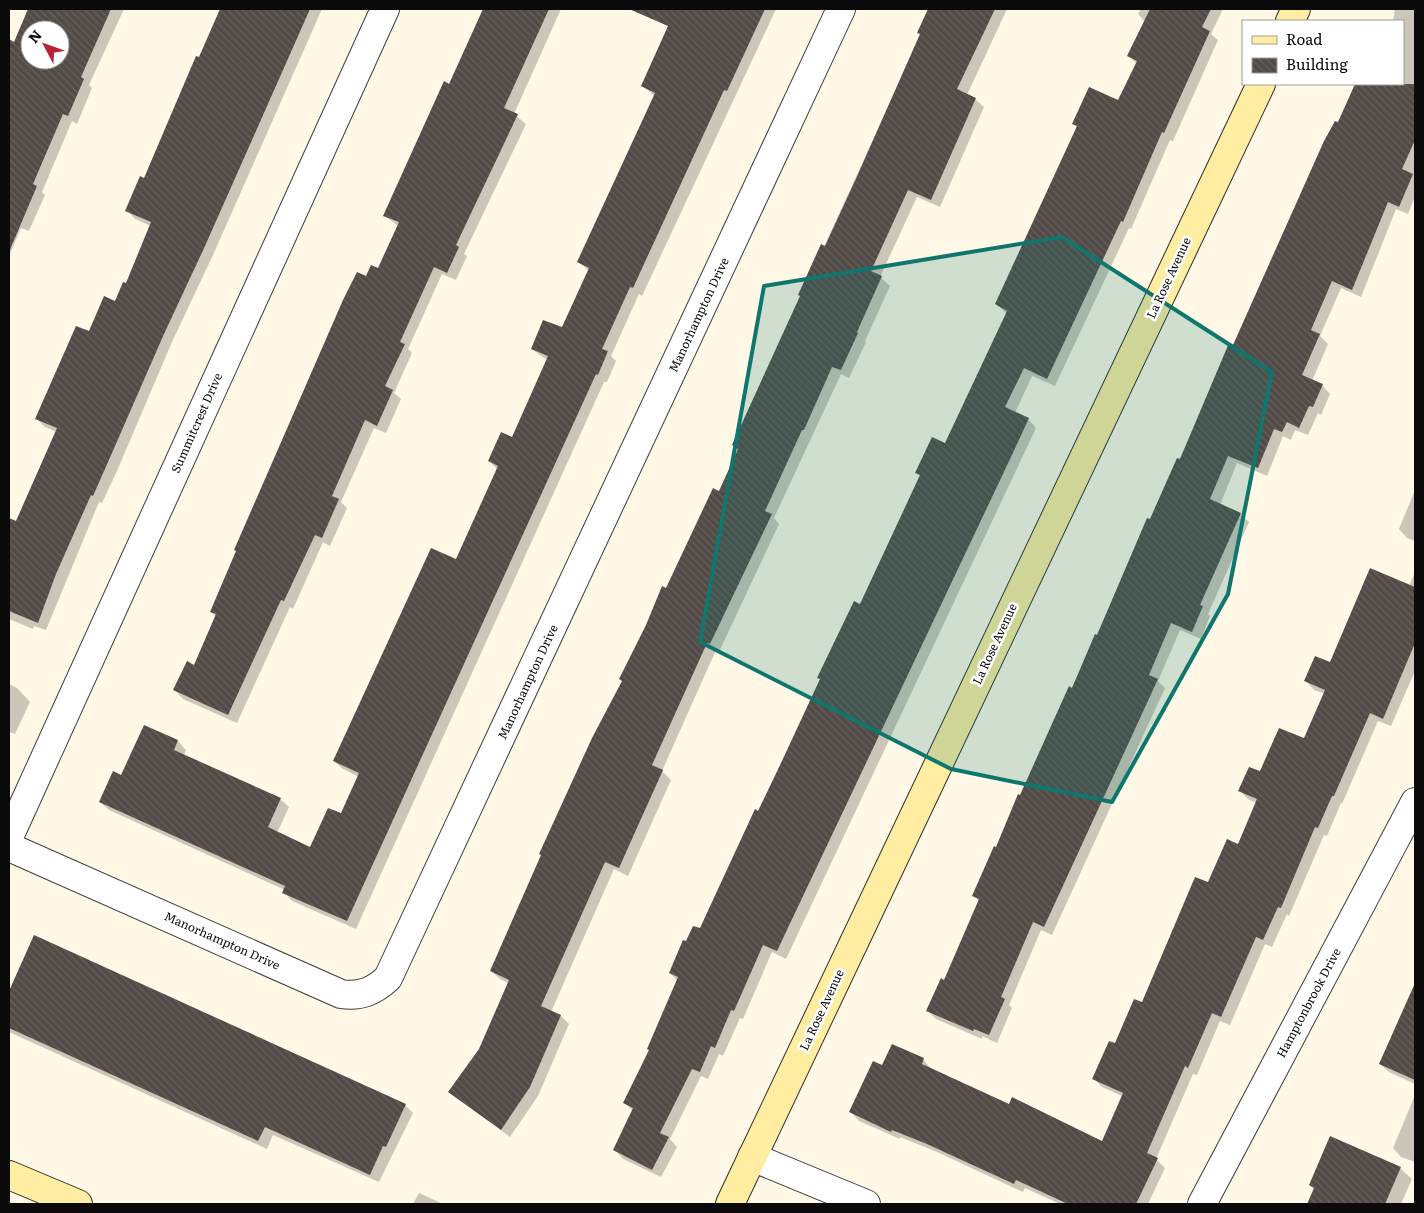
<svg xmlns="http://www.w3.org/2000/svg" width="1424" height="1213" font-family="Literata,serif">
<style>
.shadow{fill:#0003;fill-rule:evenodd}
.building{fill:url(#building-back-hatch);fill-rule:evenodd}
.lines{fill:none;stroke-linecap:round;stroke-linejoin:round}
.street-casing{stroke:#3d3d3d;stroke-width:30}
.secondary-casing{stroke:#2c2c2c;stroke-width:30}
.street{stroke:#fff;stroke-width:28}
.secondary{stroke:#ffeda2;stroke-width:28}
.marked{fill:#0f766e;fill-opacity:0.2;stroke:#0f766e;stroke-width:4;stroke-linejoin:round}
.labels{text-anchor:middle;stroke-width:5;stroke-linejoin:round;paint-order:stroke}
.street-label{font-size:12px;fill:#0a0a0a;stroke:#fff}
</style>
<defs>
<pattern id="building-back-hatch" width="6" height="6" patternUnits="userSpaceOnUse" patternTransform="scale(1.25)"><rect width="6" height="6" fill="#524a46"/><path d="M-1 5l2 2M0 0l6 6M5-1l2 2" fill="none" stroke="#66605c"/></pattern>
</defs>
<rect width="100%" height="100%" fill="#fff8e7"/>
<path class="shadow" d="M30,9H124L89,85L92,88L77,124L72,121L42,192L45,195L29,231L21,228L9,256V50L12,42L15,43ZM30,30H60V60H30Z
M221,9H322L213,255L172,342L117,471L102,503L99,502L46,630L34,626L33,629L9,619V519L16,522L57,432L45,427L37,419L89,333L116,302L126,284L151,226L135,219L127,210L145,180Z
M485,9H561L514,114L526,124L464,254L467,256L456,280L442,274L408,349L412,353L394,393L401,399L386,433L374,428L341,502L347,508L330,546L323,542L293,609L290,607L237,723L183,699L175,690L195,667L216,617L211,612L367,277L379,270L398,226L384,215L450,85Z
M672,9H776L642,296L639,294L611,356L616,361L607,382H604L356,929L292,901L284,892L285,890L109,810L100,802L122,777L145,727L178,741L186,750L184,755L280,799L289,807L277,833L311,849L342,815L359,777L343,769L334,761L456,561L497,469L489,461L513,439L547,360L532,349L563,328L589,271L579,262L655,96L642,86L669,27L665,24Z
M929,9H1007L967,95L975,99L984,107L940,207L917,197L880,277L890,286L865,341L866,342L849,378L841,374L774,518L779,524L719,652L716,650L662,771L671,780L628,876L614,869L551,1012L561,1016L569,1024L538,1096L510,1137L450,1092L480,1050L508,983L500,979L491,971L666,590L719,493L739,451L733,445L921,35L918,32Z
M1141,9H1223L1211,34L1218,40L1173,141L1170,140L1131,229L1129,228L1055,386L1032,376L1015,413L1028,419L1036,428L786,959L772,952L743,1019L740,1018L723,1056L719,1054L708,1079L701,1076L670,1139L677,1147L661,1177L623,1159L615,1150L633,1111L624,1102L650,1050L678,981L670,973L687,943L701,930L861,605L920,476L916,472L946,445L1007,314L996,304L1078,128L1074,124L1119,102L1137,64L1129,56L1145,22L1138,14Z
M1395,9H1415V196L1408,214L1396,209L1361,297L1341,288L1320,336L1328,344L1312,381L1322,385L1330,394L1321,415L1318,413L1308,435L1295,430L1291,440L1283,436L1267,476L1237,463L1220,505L1240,514L1249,522L1208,614L1210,616L1201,639L1180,630L1158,681L1165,688L1052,935L1041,930L1009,1005L1012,1008L997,1043L982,1036V1039L936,1019L928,1011L944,981L979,901L974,896L1356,84H1403V21H1393Z
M1415,490V541L1407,538L1399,529Z
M1415,572V671L1391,726L1378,721L1342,804L1341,803L1327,836L1324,835L1289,916L1287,914L1272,947L1265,944L1230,1025L1220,1021L1197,1075L1193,1074L1156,1159L1165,1168L1148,1204H1060L1025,1188L1023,1192L937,1152L900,1137V1139L859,1121L851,1112L882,1067L923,1059L931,1069L1010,1105L1103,1142L1122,1096L1102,1087L1094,1079L1143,1004L1209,884L1239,845L1256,803L1248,799L1240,791L1304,740L1325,694L1314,690L1306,681L1330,664L1409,586Z
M9,684L17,688L30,702L15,734L9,732Z
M34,937L405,1105L413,1113L379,1182L273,1135L267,1149L9,1032V994Z
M1415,988V1084L1389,1072L1380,1064Z
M1415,1095V1162L1401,1157L1393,1148Z
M1400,1168L1412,1179L1401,1204H1308L1315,1189L1310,1185Z
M419,1193L443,1204H413Z"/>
<path class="building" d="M28,9H111L81,77L84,79L68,116L63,114L33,184L37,186L9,252V39L14,42ZM30,30H60V60H30Z
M220,9H310L205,246L164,334L108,462L93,496L91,495L56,574L38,623L9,611V518L16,521L57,428L35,419L76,326L89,331L104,296L115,301L123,282L126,283L151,222L125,211L140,176L144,178L196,56L199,57Z
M483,9H549L504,108L518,114L456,245L459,247L447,273L434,267L400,342L405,344L385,386L393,390L377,426L365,420L332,496L339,499L322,538L315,535L284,601L281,600L228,715L173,690L187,661L194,665L216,614L210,612L236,551L234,550L343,300L357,272L366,276L371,265L378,268L399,222L383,216L444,81L449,84Z
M629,9H765L727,91L724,90L633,288L630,287L602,349L608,351L598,375L596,374L347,921L282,893L285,886L99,802L113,771L121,775L144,725L178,740L174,750L281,798L268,827L310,847L328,808L341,813L359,773L333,761L431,548L456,559L498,466L488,461L501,432L512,437L548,356L531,349L543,320L562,327L589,268L577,262L655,93L641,86L668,26Z
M928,9H995L957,89L976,98L931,200L908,190L871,271L882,276L857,332L858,333L841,370L832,367L804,430H802L765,511L772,514L710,644L707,643L652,765L663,770L636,830L619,868L605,862L541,1006L561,1015L530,1087L501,1130L448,1092L479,1049L509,980L490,971L541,855L539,854L592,738L622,681L619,679L646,625L662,586L666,588L713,488L719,491L738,449L732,445L800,296L798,295L821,244L825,246L855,181L920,34L917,33Z
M1150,9H1211L1202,27L1210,31L1164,133L1162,132L1123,222L1121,221L1047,379L1024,368L1005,407L1029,418L1011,457L777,951L763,945L734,1011L731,1010L715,1048L711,1046L700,1072L692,1069L660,1133L669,1137L652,1170L613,1150L633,1108L623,1103L649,1050L647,1049L678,977L669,973L683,940L686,941L693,926L700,928L755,809L758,811L781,763L820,679L817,678L854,601L860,604L920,475L915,473L932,437L945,443L1007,311L995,304L1077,126L1072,124L1089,87L1118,100L1137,61L1127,56Z
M1355,84H1415V140L1402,169L1413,174L1399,207L1388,202L1352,290L1332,281L1311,330L1320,334L1302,375L1323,384L1313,407L1309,406L1299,428L1287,422L1282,432L1274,429L1258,468L1228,456L1210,499L1241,513L1200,605L1203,606L1192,632L1171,623L1149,675L1158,679L1044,927L1033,922L1001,997L1005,999L989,1035L974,1029L973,1031L926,1011L941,978L944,980L979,899L972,896L994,846L996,847L1018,794L1020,795L1069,686L1072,688L1095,634L1097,635L1147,518L1150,519L1177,458L1180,459L1229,343L1233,345L1324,141L1335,121L1338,122Z
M1370,568L1415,587V643L1383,719L1370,713L1334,796H1332L1318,828L1315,827L1281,908L1278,907L1263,940L1256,937L1221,1017L1212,1013L1188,1068L1185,1066L1147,1153L1158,1158L1136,1204H1068L1016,1180L1014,1184L927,1144L892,1130L891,1132L849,1112L873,1061L882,1065L892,1044L924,1058L922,1064L1009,1104L1012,1097L1102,1141L1123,1093L1092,1079L1109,1041L1115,1043L1134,999L1142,1002L1195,877L1208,882L1227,839L1238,844L1257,799L1238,791L1249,767L1260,771L1279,728L1304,738L1325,690L1304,681L1315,656L1330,662Z
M34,935L406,1104L386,1147L383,1146L370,1175L265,1127L258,1141L9,1028V991Z
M1415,983V1080L1379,1064Z
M1330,1136L1401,1167L1385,1204H1307L1314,1188L1309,1185Z"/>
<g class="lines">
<defs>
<path id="street" d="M9,837L385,9
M9,847L341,994C361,997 374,991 388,978L841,9
M752,1157L866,1204
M1202,1204L1415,802"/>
<path id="secondary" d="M1290,21L1296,9
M9,1175L78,1204
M730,1204L1261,84"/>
</defs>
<use href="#street" class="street-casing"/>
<use href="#secondary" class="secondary-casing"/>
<use href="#street" class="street"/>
<use href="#secondary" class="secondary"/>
</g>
<path class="marked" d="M1062,237L1272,372L1228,594L1112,802L951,769L700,642L764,286Z"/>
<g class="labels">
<g class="street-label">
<text transform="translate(1169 278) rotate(-65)" y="4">La Rose Avenue</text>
<text transform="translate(699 315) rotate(-65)" y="4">Manorhampton Drive</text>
<text transform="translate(197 423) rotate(-66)" y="4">Summitcrest Drive</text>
<text transform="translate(995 644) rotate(-65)" y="4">La Rose Avenue</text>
<text transform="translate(528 682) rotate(-65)" y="4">Manorhampton Drive</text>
<text transform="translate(222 941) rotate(24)" y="4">Manorhampton Drive</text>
<text transform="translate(1309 1003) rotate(-62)" y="4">Hamptonbrook Drive</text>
<text transform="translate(822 1010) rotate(-65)" y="4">La Rose Avenue</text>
</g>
</g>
<rect width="1424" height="1213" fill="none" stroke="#0a0a0a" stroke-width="20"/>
<rect x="1242" y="20" width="162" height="65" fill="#ffffff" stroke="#9d9d9d"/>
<rect x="1252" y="36" width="25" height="8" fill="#ffeda2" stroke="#9d9d9d"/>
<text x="1286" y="45" font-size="15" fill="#0a0a0a">Road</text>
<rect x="1252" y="58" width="25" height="15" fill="url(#building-back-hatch)" stroke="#9d9d9d"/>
<text x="1286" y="70" font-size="15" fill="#0a0a0a">Building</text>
<g transform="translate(45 45) rotate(311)"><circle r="24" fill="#ffffff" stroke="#9d9d9d"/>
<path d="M0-4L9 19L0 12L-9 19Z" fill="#b82437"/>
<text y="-8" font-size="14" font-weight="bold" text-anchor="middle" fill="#0a0a0a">N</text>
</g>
</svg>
